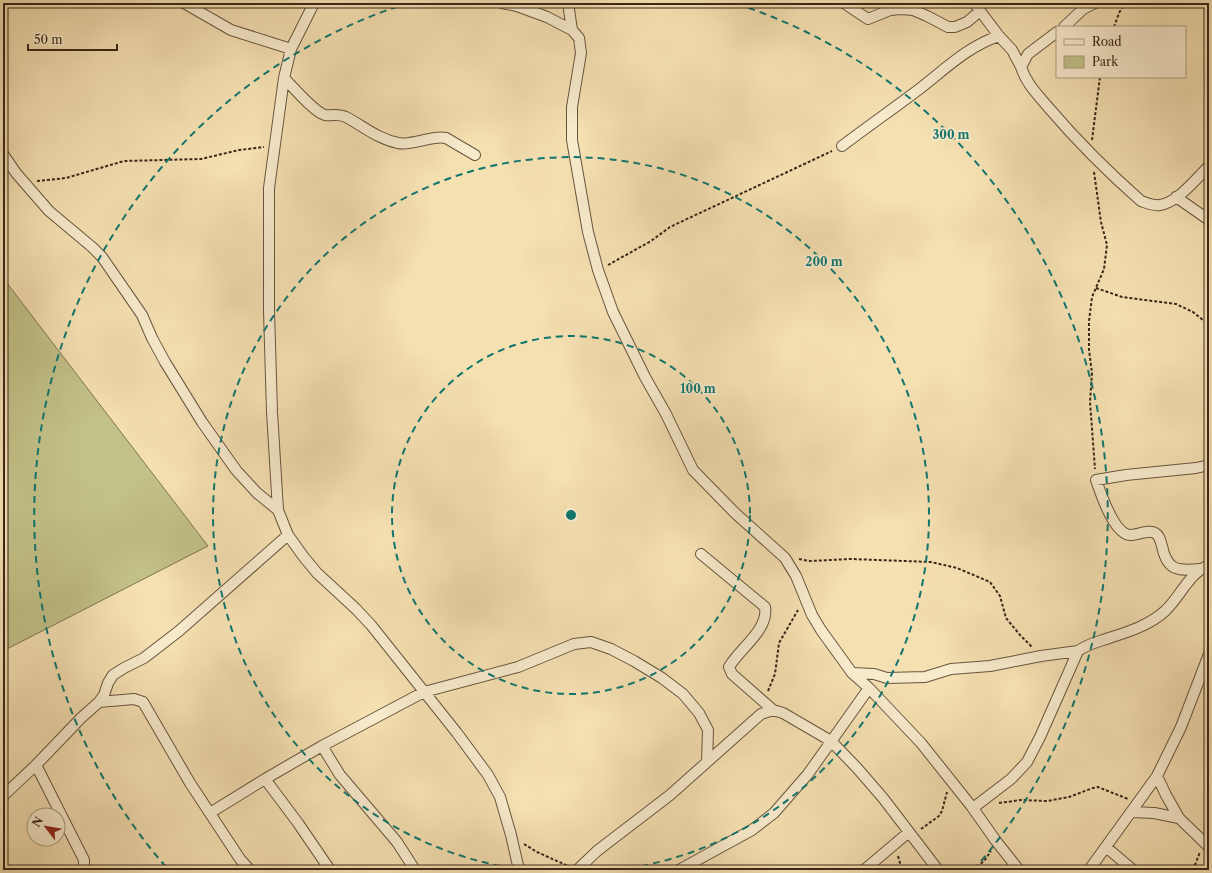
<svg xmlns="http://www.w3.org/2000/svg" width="1212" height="873" font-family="'Libre Caslon Text',serif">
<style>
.green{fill:#c2c188;stroke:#7e7450}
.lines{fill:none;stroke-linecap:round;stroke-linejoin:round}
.street-casing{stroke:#68553e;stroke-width:12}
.path{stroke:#392718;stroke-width:2;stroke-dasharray:3 2;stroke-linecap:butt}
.street{stroke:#f8ebcd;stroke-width:10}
.ring{fill:none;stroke:#0f766e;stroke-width:2;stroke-dasharray:7 5}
.centre{fill:#0f766e;stroke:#f8ebcd;stroke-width:2}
.ring-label{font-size:12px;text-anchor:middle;font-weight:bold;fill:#0f766e;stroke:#f8ebcd;stroke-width:3.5;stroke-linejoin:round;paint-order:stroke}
</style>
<rect width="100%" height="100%" fill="#f5e0b2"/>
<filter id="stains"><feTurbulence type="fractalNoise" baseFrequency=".005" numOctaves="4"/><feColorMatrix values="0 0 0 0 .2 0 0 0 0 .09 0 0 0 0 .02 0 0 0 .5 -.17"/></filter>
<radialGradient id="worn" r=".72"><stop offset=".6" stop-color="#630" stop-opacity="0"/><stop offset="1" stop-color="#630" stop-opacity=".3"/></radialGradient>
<path class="green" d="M3,278L208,546L3,651Z"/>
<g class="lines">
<defs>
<path id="street" d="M184,3L231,30L291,49
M314,3L291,49L284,78L269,188V311L272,412L278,510L288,535L303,556L317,573L356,609L371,625L457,733L488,775L500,797L511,835L519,870
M502,3L517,6L547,17L572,30L579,38L581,53L572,107V140L588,232L598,270L613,312L645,377L666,414L693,470L735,513L785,558L796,576L812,615L821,630L852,673L869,688L921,743L972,807L996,841L1019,870
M568,3L572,30
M844,3L868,19L890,10L901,9L913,10L927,16L948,27H955L967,22L980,11
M974,3L999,36L1012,50L1021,67
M1064,27L1083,9L1095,3
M1057,32L1028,54L1021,67C1026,83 1037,94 1048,107C1077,141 1108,172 1141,201C1147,203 1153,206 1160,205C1177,203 1197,178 1209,166
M284,78C293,87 314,112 325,115C333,116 338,113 346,117C363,126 378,139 398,143C414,146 431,135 446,138L475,155
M842,146C867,127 893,109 918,90C944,70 968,46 999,36
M3,154L16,173L49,211L92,247L102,257L142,315L152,338L165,362L202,422L236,470L257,493L278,510
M1176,197L1209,220
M701,554L765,607C769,630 739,649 729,667L732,674L773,710
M1200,569C1178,571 1167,571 1162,546C1160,540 1160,536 1155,533C1149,529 1138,535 1131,535C1114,535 1101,494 1096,480L1126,475L1196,468L1209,465
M852,673L874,674L887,678L925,677L951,669L990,666L1041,656L1078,651
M99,702L134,699L143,702L190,783L240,859L250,870
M322,746L340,775L397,842L415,870
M36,765L84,860V870
M1157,776L1166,795L1179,818L1209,847
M265,779L298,823L330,870
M3,796L36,765L81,718L99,702L104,695L108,683L113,675L124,668L144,658L179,631L288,535
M973,808L1011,779L1027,762L1040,737L1078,651C1087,644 1098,642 1109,638C1128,632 1150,625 1165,611C1181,596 1188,574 1209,565
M1132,812L1154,813L1179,818
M210,813L265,779L322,746L424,692L518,667L574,644L591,642L611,649L634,661L662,678L683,694L699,713L708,730L707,762
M1106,847L1133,870
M577,870L597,851L670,795L761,714L773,710L783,713L831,741L857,768L883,798L938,870
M679,870L752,830L774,813L808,774L869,688
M864,870L909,832
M1089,870L1157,776L1181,727L1209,654"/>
</defs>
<use href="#street" class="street-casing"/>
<path class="path" d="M1114,27L1119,13L1125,3
M1092,140L1100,77
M1094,172L1101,222L1107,245L1104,269L1092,297L1089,321V350L1092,373L1090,402L1095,469
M37,181L66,178L124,161L201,159L239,150L264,147
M608,265L651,241L670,227L832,151
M1096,288L1122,297L1176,304L1193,312L1209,325
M799,559L810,561L851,559L931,562L957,568L990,582L1000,596L1006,618L1020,635L1032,647
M768,691L775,674L779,643L798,610
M999,803L1021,800L1047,801L1069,797L1093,788L1098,787L1128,799
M921,829L939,816L942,811L947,792
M524,844L537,852L568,866
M898,856L902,870
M973,870L984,861L991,851
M1193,870L1200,852"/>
<use href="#street" class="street"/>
</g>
<g class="ring">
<circle cx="571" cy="515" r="179"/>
<path d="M524 870A358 358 0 1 1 618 870"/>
<path d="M166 867A537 537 0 0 1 405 4M737 4A537 537 0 0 1 976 867"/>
</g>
<circle cx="571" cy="515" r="6" class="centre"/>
<g class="ring-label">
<text x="951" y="139">300 m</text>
<text x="824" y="266">200 m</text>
<text x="698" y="393">100 m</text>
</g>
<rect width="1212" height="873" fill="none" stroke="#f5e0b2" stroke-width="16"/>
<rect x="4" y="4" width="1204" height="865" fill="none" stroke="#392718" stroke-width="2"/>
<rect x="8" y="8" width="1196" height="857" fill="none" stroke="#392718"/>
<rect x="1056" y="26" width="130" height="52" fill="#f8ebcd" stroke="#ac9d85"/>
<rect x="1064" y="39" width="20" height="6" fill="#f8ebcd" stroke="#ac9d85"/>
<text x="1092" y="46" font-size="12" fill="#392718">Road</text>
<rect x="1064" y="56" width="20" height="12" fill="#c2c188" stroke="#ac9d85"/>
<text x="1092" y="66" font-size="12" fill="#392718">Park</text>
<g transform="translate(46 827) rotate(301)"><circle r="19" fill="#f8ebcd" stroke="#ac9d85"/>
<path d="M0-3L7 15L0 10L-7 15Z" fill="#8f2418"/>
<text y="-6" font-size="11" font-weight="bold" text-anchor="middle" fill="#392718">N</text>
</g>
<path d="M28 44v6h89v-6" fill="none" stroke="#392718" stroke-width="2"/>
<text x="34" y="44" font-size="12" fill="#392718" stroke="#f8ebcd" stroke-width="3" paint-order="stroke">50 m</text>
<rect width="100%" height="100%" filter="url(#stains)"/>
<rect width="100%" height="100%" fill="url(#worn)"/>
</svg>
